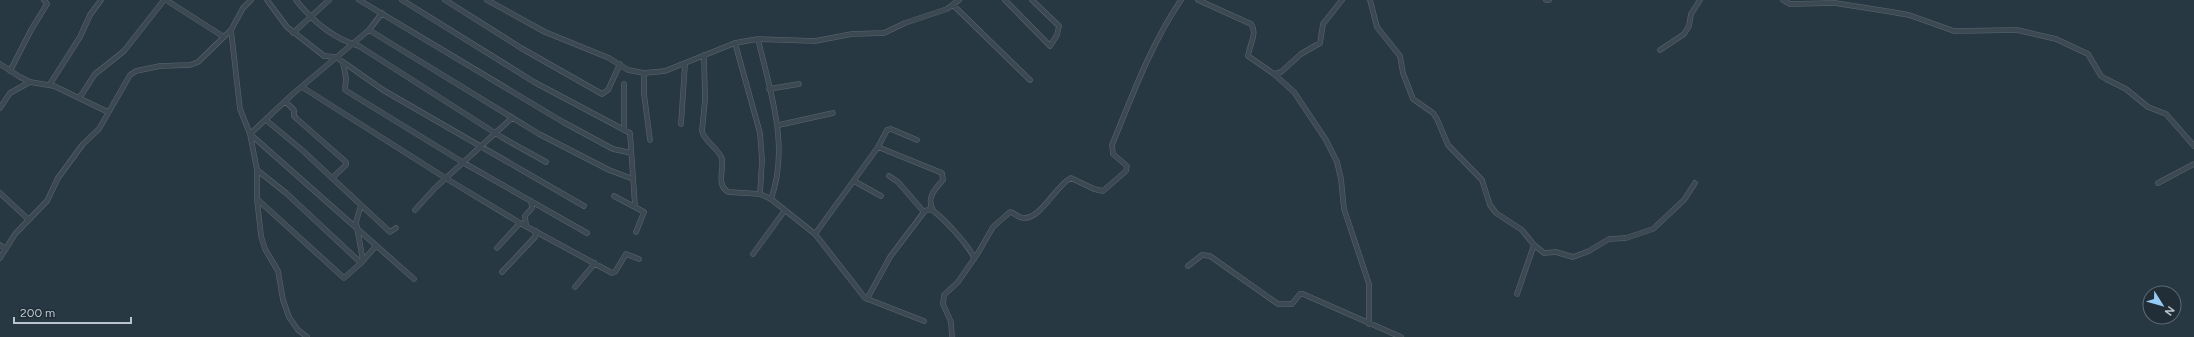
<svg xmlns="http://www.w3.org/2000/svg" width="2194" height="337" font-family="Figtree,sans-serif">
<style>
.lines{fill:none;stroke-linecap:round;stroke-linejoin:round}
.street-casing{stroke:#5b6770;stroke-width:5.5}
.street{stroke:#3d4952;stroke-width:4.5}
</style>
<rect width="100%" height="100%" fill="#283842"/>
<g class="lines">
<defs>
<path id="street" d="M166,0L224,37
M267,0L287,27L324,56L336,57L383,90L584,206
M296,0C313,22 332,38 359,46L503,138L546,162
M359,0L563,122L613,149L631,153
M402,0L534,82L630,133L635,206
M445,0L521,48L602,94L608,90L620,64
M487,0L545,32L609,58L628,70L644,73L665,71L735,43L758,39L815,41L852,34L884,33L905,23L947,9L959,0
M1005,0L1050,46L1057,35L1059,26L1032,0
M1198,0L1251,24C1258,33 1249,46 1248,56L1274,74L1281,72L1301,54L1320,43L1323,24L1342,0
M1370,0L1377,27L1400,56L1403,73L1413,99L1433,113L1437,119L1448,145L1482,180L1490,205L1496,213L1522,230L1534,245L1517,294
M1546,0H1549
M1783,0L1790,4L1835,3L1892,12L1909,15L1954,31L2017,30L2056,39L2088,54L2101,76L2106,79L2126,89L2148,107L2166,114L2194,146
M953,5L1030,80
M382,13L369,30L295,92L250,134L414,279
M231,30L240,109L250,134L257,170V199L261,236L265,249L278,271L283,300L289,317L298,330L307,337
M369,30L539,134L609,170L633,179
M293,33L329,0
M758,39C770,91 790,146 771,199
M735,43L760,133L762,160L760,194
M1660,50L1684,34L1689,26L1691,14L1700,0
M704,55L705,100L702,131C704,141 720,150 722,159C724,171 716,184 728,192L760,194L771,199L815,234L865,298L924,321
M343,63L346,78L345,90L464,163L587,233
M0,64L20,77L30,82L54,86L108,112
M10,71L31,30L47,4L44,0
M644,73V94L650,140
M1274,74L1294,92L1326,140L1337,162L1341,179L1344,209L1369,284V324
M50,84L80,37L90,15L101,0
M302,87L447,179L520,223L612,273L615,272L626,254L639,259
M769,89L799,84
M80,97L95,74L124,51L164,0
M286,102L294,110V116L297,119L346,162V165L332,178
M0,108L10,93L30,82
M266,120L302,150L390,232L396,228
M681,124L685,64
M779,125L833,113
M624,130V84
M878,147L942,173L943,180C935,189 926,198 933,210
M257,170L286,193L361,263
M889,176L898,182L924,212
M854,181L881,196
M2158,183L2194,164
M0,193L28,219
M614,196L644,212L636,232
M257,199L344,278L361,263L375,247
M361,205L356,222L363,261
M415,210L435,188L512,118
M526,225L525,216L532,208L531,201
M815,234L878,147L887,130L891,129L917,140
M0,245L6,249
M1534,245L1544,253L1556,252L1573,257L1589,251L1609,239L1626,238L1653,229L1684,200L1695,183
M497,248L520,223
M753,254L785,210
M0,258L15,234L47,201L58,178L83,144L99,129L130,75L136,71L160,66L190,65L198,62L231,30L243,8L251,0
M1188,266L1202,255L1210,256L1278,304H1292L1300,294H1303L1401,337
M502,272L535,237L536,231
M575,287L595,263
M867,299L890,257L924,212L929,209C938,211 974,251 974,259
M952,337L951,322L943,304L944,295L958,282L978,253L993,227L1010,212C1015,213 1018,218 1024,218C1042,218 1056,185 1071,178L1094,189L1103,191L1126,171L1127,166L1113,154L1112,145C1132,96 1151,44 1181,0"/>
</defs>
<use href="#street" class="street-casing"/>
<use href="#street" class="street"/>
</g>
<g transform="translate(2162 305) rotate(127)"><circle r="19" fill="#212e38" stroke="#5e6a73"/>
<path d="M0-3L7 15L0 10L-7 15Z" fill="#96cbf4"/>
<text y="-6" font-size="11" font-weight="bold" text-anchor="middle" fill="#bac4cc">N</text>
</g>
<path d="M14 317v6h117v-6" fill="none" stroke="#bac4cc" stroke-width="2"/>
<text x="20" y="317" font-size="12" fill="#bac4cc" stroke="#212e38" stroke-width="3" paint-order="stroke">200 m</text>
</svg>
